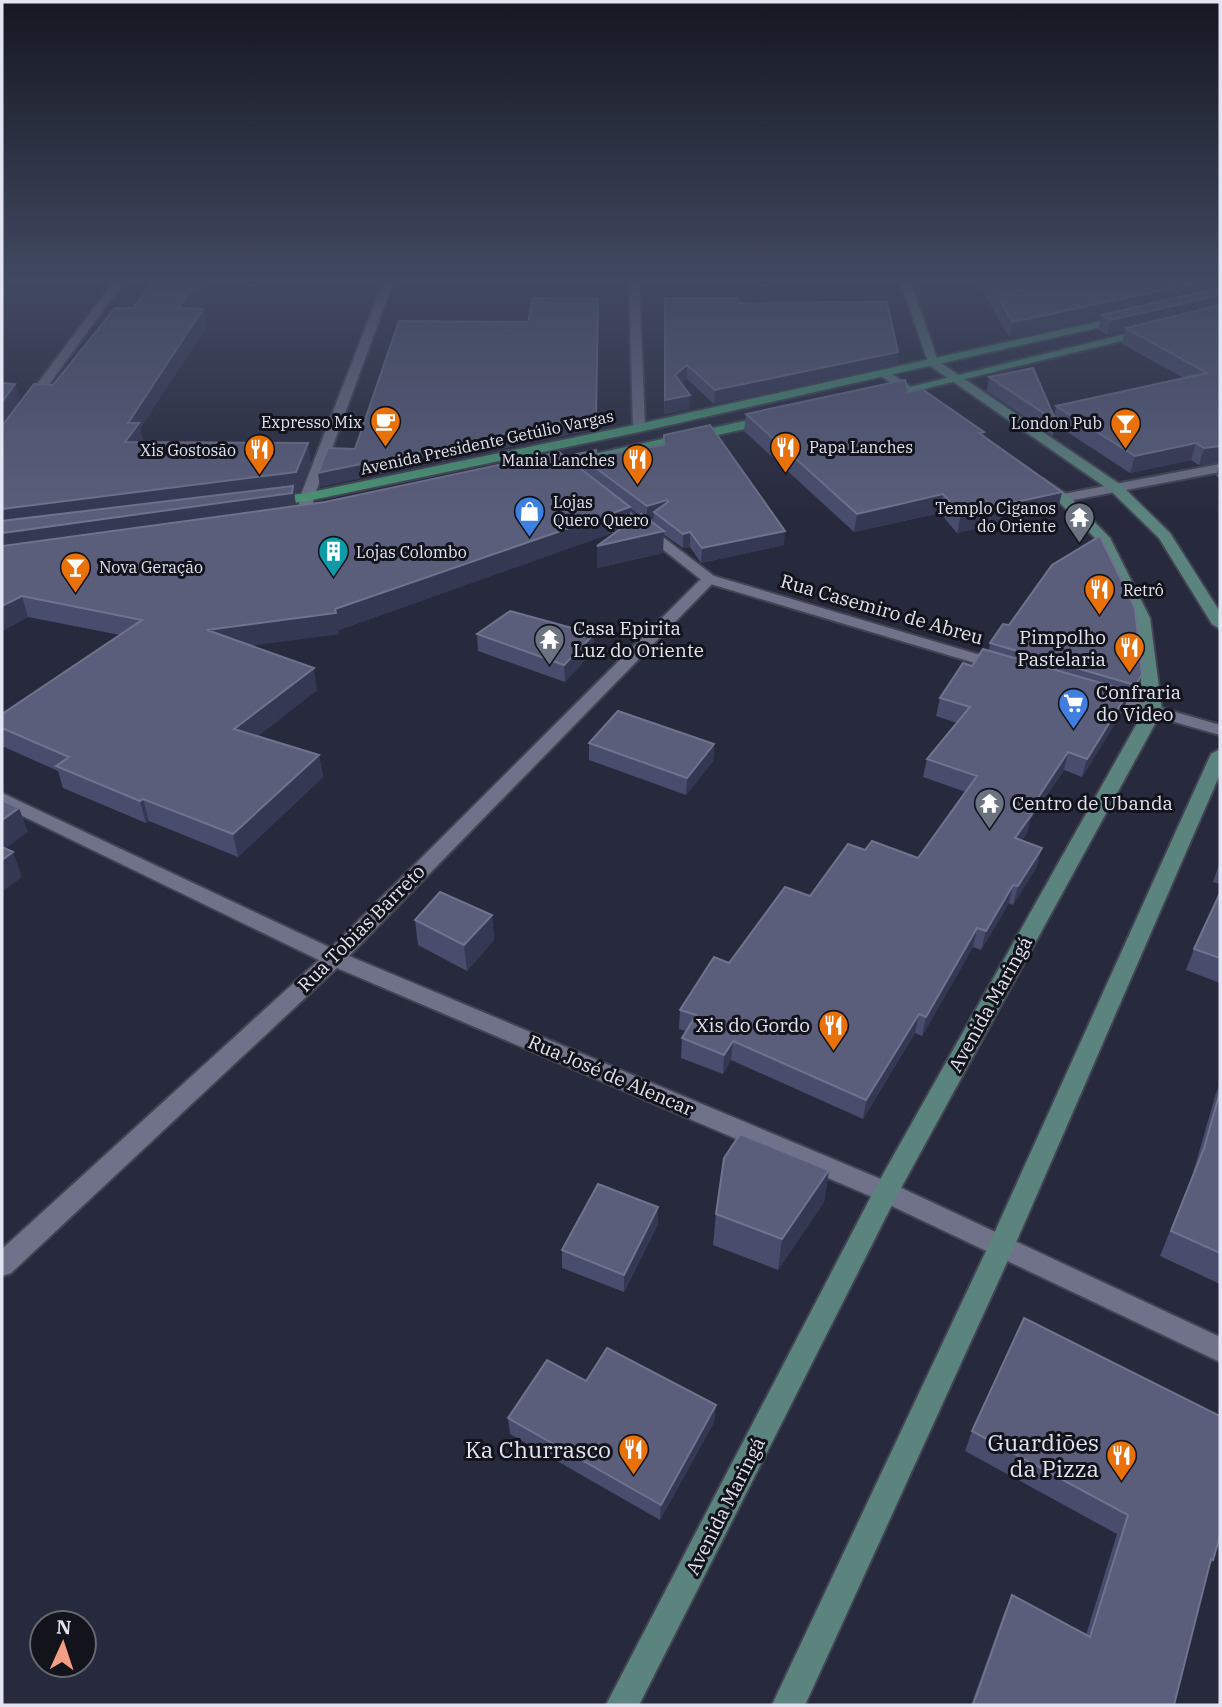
<svg xmlns="http://www.w3.org/2000/svg" width="1222" height="1707" font-family="'IBM Plex Serif',serif">
<style>
.lines{fill:none;stroke-linecap:round;stroke-linejoin:round}
.minor-casing{stroke:#424454;stroke-width:4}
.tertiary-casing{stroke:#424454;stroke-width:4}
.secondary-casing{stroke:#424454;stroke-width:4}
.primary-casing{stroke:#424454;stroke-width:4}
.minor{fill:#6f7288;fill-rule:evenodd}
.tertiary{fill:#6f7288;fill-rule:evenodd}
.secondary{fill:#5c847e;fill-rule:evenodd}
.primary{fill:#499774;fill-rule:evenodd}
.wall{fill:#494d6d;fill-rule:evenodd}
.shaded-wall{fill:#353853}
.building{fill:#5a5e7b;stroke:#6f738e;stroke-width:2}
.labels{text-anchor:middle;stroke-width:6;stroke-linejoin:round;paint-order:stroke}
.far-poi-label{font-size:16px;fill:#e2e4f1;stroke:#12131b;text-anchor:end}
.far-street-label{font-size:16px;fill:#e2e4f1;stroke:#12131b}
.street-label{font-size:19px;fill:#e2e4f1;stroke:#12131b}
.poi-label{font-size:19px;fill:#e2e4f1;stroke:#12131b;text-anchor:start}
.near-poi-label{font-size:23px;fill:#e2e4f1;stroke:#12131b;text-anchor:end}
</style>
<rect width="100%" height="100%" fill="#27293c"/>
<g class="lines">
<defs>
<path id="minor" d="M115,280H125L7,442L2,443V431Z
M384,280H394L314,497L309,521H299L297,518L300,497Z
M629,280H639L645,428L639,432L633,428Z
M1220,464V472L1063,502L1056,498L1063,494Z
M709,575L714,576L716,579L714,582L349,956L895,1185L1220,1337V1362L877,1199L337,968L11,1273L2,1276V1249L319,960L2,806V793L331,948L704,576Z"/>
<path id="tertiary" d="M609,496L714,576L1007,663L1009,666L1007,669H995L704,582L604,503L602,500Z
M1100,690L1220,725V735L1094,699L1092,695L1094,691Z"/>
<path id="secondary" d="M900,280H910L938,361L1121,485L1170,533L1220,612V629L1212,624L1159,538L1111,491L929,365Z
M881,372H889L923,395L913,398L881,376Z
M1039,477L1068,495L1110,538L1150,618L1162,711L895,1199L639,1705H606L877,1185L1144,711L1134,618L1097,540L1058,501L1034,484V478Z
M1220,749V774L1014,1247L805,1705H772L988,1247L1211,754Z"/>
<path id="primary" d="M1123,316L1128,319L1127,321L639,432L307,501L270,506L263,502L270,498L307,493L639,424Z
M1150,328L1154,329V333L883,399L877,395Z
M768,416L774,420L772,423L548,472L541,468L548,464Z"/>
</defs>
<use href="#minor" class="minor-casing"/>
<use href="#tertiary" class="tertiary-casing"/>
<use href="#secondary" class="secondary-casing"/>
<use href="#primary" class="primary-casing"/>
<use href="#minor" class="minor"/>
<use href="#tertiary" class="tertiary"/>
<use href="#secondary" class="secondary"/>
<use href="#primary" class="primary"/>
</g>
<path class="wall" d="M979,280H1220V462L1199,465L1191,460L1130,473L1055,424L1053,436L987,391L989,377L1054,416L1056,406L1184,378L1122,344L1125,331L1107,335L1098,330L1101,318L1010,338L978,284Z
M205,291L193,308L203,309L207,326L140,428L143,442L311,462L299,491L294,492L296,506L578,466L577,454L596,456L784,545L701,563L690,547L683,548L663,534V553L597,568L617,531L339,630V634L251,645L317,690L258,736L319,755L323,777L238,857L149,821L146,823L63,788L58,771L2,746V714L120,635L28,617L2,631L21,402L53,385ZM630,508L639,515L630,522Z
M665,298L739,303L898,352L896,365L714,404L687,379L681,384L689,409L664,414Z
M908,392L984,432L983,436L1058,510L957,533L940,513L854,532L744,431L746,414Z
M1220,462V479L1216,476Z
M477,634L594,650L565,682L478,651Z
M990,643L1142,675L1139,686L1132,696L1128,695L1124,709L1082,777L1064,770L1030,820L1027,833L1022,840L1037,866L1013,905L1009,903L981,950L973,947L922,1036L915,1033L863,1119L731,1060L723,1074L681,1058L682,1038L686,1031L679,1029L680,1010L729,963L865,850L918,858L966,792L923,777L927,759L957,723L936,716L940,698L989,650Z
M589,743L714,744L713,761L686,795L589,760Z
M1220,862V884L1213,882Z
M1220,893V983L1186,970L1194,949Z
M492,915L494,940L467,971L418,945L415,920Z
M1220,1084V1284L1160,1256L1193,1173L1216,1093Z
M829,1170L824,1202L778,1270L713,1245L716,1214Z
M658,1224L624,1292L562,1268V1250Z
M586,1381L716,1405L714,1422L660,1520L510,1434L508,1418Z
M972,1431L1213,1560L1209,1566L1174,1705H971L1004,1613L1012,1595L1086,1635L1117,1534L965,1451Z"/>
<path class="shaded-wall" d="M198,280H203L205,291L181,325L178,308Z
M1208,280H1220V291L1102,315L1101,318L1010,338L1013,322Z
M1220,295V309L1126,328L1125,331L1107,335L1111,320Z
M598,299L596,429L320,487L318,473Z
M203,309L207,326L140,428L143,441L130,461L125,442L128,423Z
M898,352L896,365L714,404L715,390Z
M687,365V379L675,389V375Z
M15,384L21,402L2,428V402Z
M690,395L689,409L664,414L665,400Z
M308,443L311,462L299,491L294,492L296,505L295,513L2,554V509Z
M1196,443L1191,460L1130,473L1135,456Z
M1220,446V462L1199,465L1204,448Z
M1062,492L1058,510L957,533L961,514Z
M943,494L940,513L854,532L857,514Z
M667,500L666,514L654,512V518L647,521V506Z
M630,507V527L339,630V634L212,651L207,630L335,609Z
M664,531L663,553L597,568V546Z
M785,531L784,545L701,563L702,548Z
M690,532V547L683,548V534Z
M22,596L28,617L2,631V606Z
M594,634V650L565,682L564,665Z
M314,668L317,690L239,751L234,729Z
M1142,675L1139,686L1132,696L1135,685Z
M1129,691L1124,709L1082,777L1087,759Z
M714,744L713,761L686,795L687,778Z
M1068,752L1064,770L1030,820L1027,833L1010,856L1015,838L1028,813Z
M319,755L323,777L238,857L233,834Z
M143,799L149,821L146,823L140,801Z
M19,808L28,832L2,851V820Z
M1042,848L1037,866L1013,905L1018,886Z
M13,852L22,877L2,892V860Z
M1013,885L1009,903L981,950L986,931Z
M492,915L494,940L467,971L464,945Z
M977,928L973,947L922,1036L926,1017Z
M919,1014L915,1033L863,1119L866,1100Z
M733,1041L731,1060L723,1074L724,1055Z
M829,1170L824,1202L778,1270L782,1239Z
M658,1207V1224L624,1292V1275Z
M716,1405L714,1422L660,1520L661,1505Z"/>
<path class="building" d="M154,280H198L178,308L203,309L128,423H139L125,442L308,443L296,472L2,509V426L34,384L53,385L115,308H133Z
M987,280H1208L1013,322Z
M1220,288V295L1111,320L1102,315Z
M533,298L598,299L596,415L318,473L328,448L355,449L399,321L528,322Z
M665,298H738L739,303L887,302L898,352L715,390L687,365L675,375L690,395L665,400Z
M1220,305V446L1204,448L1196,443L1135,456L1056,406L1207,373L1126,328Z
M1033,368L1056,421L989,377Z
M905,380L908,392L922,389L984,432L979,433L1062,492L961,514L943,494L857,514L746,414Z
M2,383L15,384L2,402Z
M710,425L785,531L702,548L690,532L683,534L654,512L668,502L667,500L647,506L577,454L596,450V456L664,445V435Z
M559,452L630,507L335,609L336,613L207,630L314,668L234,729L319,755L233,834L143,799L140,801L56,766L69,757L2,728V714L142,620L22,596L2,606V546L325,502Z
M293,486L292,493L2,533V521Z
M641,514L664,531L597,546Z
M1100,536L1135,608L1142,675L1135,685L990,643L1003,624L1009,625L1052,565Z
M510,611L594,634L564,665L477,634Z
M983,649L1129,691L1087,759L1068,752L1028,813L1032,814L1015,838L1042,848L1018,886L1013,885L986,931L977,928L926,1017L919,1014L866,1100L733,1041L724,1055L682,1038L696,1015L680,1010L714,957L729,963L785,887L810,896L848,844L865,850L872,841L918,858L977,776L927,759L970,707L940,698L963,663L972,666Z
M618,711L714,744L687,778L589,743Z
M2,800L19,808L2,820Z
M2,847L13,852L2,860Z
M440,892L492,915L464,945L415,920Z
M1220,893V958L1194,949Z
M1220,1092V1253L1171,1231L1204,1148Z
M740,1134L829,1170L782,1239L716,1214L724,1158Z
M598,1184L658,1207L624,1275L562,1250Z
M1024,1318L1220,1416V1536L1213,1560L1211,1559L1174,1705H973L1012,1595L1090,1637L1128,1515L972,1431Z
M607,1348L716,1405L661,1505L508,1418L547,1360L586,1381Z"/>
<linearGradient id="sky" x2="0" y2="1"><stop stop-color="#151721"/><stop offset="0.54" stop-color="#414961"/><stop offset="1" stop-color="#414961" stop-opacity="0"/></linearGradient>
<rect width="1222" height="519" fill="url(#sky)"/>
<defs>
<symbol id="cafe-pin" viewBox="-11 -11 22 30"><path d="M0 17L-7.5 6A9.5 9.5 0 1 1 7.5 6Z" fill="#e8710a" stroke="#12131b"/><path d="M-5.5-4.5H6V0H3Q3 3.5 0 3.5H-2.5Q-5.5 3.5-5.5 0ZM3-3.2v2h1.7v-2ZM-6 4.5H4V6H-6Z" fill="#fff"/></symbol>
<symbol id="bar-pin" viewBox="-11 -11 22 30"><path d="M0 17L-7.5 6A9.5 9.5 0 1 1 7.5 6Z" fill="#e8710a" stroke="#12131b"/><path d="M-6-5H6L.8 .8V4.5H3.5V6h-7V4.5H-.8V.8Z" fill="#fff"/></symbol>
<symbol id="restaurant-pin" viewBox="-11 -11 22 30"><path d="M0 17L-7.5 6A9.5 9.5 0 1 1 7.5 6Z" fill="#e8710a" stroke="#12131b"/><path d="M-5-6h1v4h1v-4h1v4h1v-4h1v5L-1.5 .5V6h-2V.5L-5-1ZM5-6V6H3V1.5H1.5Q1.5-4 5-6Z" fill="#fff"/></symbol>
<symbol id="shop-pin" viewBox="-11 -11 22 30"><path d="M0 17L-7.5 6A9.5 9.5 0 1 1 7.5 6Z" fill="#3f7fe0" stroke="#12131b"/><path d="M-5-2.5h2.3a2.7 3.5 0 0 1 5.4 0H5L5.5 6h-11ZM-1.5-2.5h3a1.5 2.3 0 0 0-3 0Z" fill="#fff"/></symbol>
<symbol id="temple-pin" viewBox="-11 -11 22 30"><path d="M0 17L-7.5 6A9.5 9.5 0 1 1 7.5 6Z" fill="#6b7280" stroke="#12131b"/><path d="M0-6L5-2H3V0L6.5 2.5H4V6H1.5V3h-3V6H-4V2.5H-6.5L-3 0V-2H-5Z" fill="#fff"/></symbol>
<symbol id="building-pin" viewBox="-11 -11 22 30"><path d="M0 17L-7.5 6A9.5 9.5 0 1 1 7.5 6Z" fill="#0f9aa8" stroke="#12131b"/><path d="M-4-6H4V6H1V3H-1V6H-4ZM-2.5-4.3h1.7v1.8h-1.7ZM.8-4.3h1.7v1.8H.8ZM-2.5-1h1.7V.8h-1.7ZM.8-1h1.7V.8H.8Z" fill="#fff"/></symbol>
<symbol id="supermarket-pin" viewBox="-11 -11 22 30"><path d="M0 17L-7.5 6A9.5 9.5 0 1 1 7.5 6Z" fill="#3f7fe0" stroke="#12131b"/><path d="M-6-5.5h2.5l.6 2H6L4.5 2H-2.5L-4.4-4H-6ZM-1.5 3.2a1.3 1.3 0 1 0 .1 0ZM3 3.2a1.3 1.3 0 1 0 .1 0Z" fill="#fff"/></symbol>
</defs>
<g fill-rule="evenodd">
<use href="#cafe-pin" x="368" y="404" width="35" height="47"/>
<use href="#bar-pin" x="1108" y="406" width="35" height="47"/>
<use href="#restaurant-pin" x="768" y="430" width="35" height="47"/>
<use href="#restaurant-pin" x="242" y="432" width="35" height="47"/>
<use href="#restaurant-pin" x="620" y="442" width="35" height="47"/>
<use href="#shop-pin" x="512" y="494" width="35" height="47"/>
<use href="#temple-pin" x="1062" y="500" width="35" height="47"/>
<use href="#building-pin" x="316" y="534" width="35" height="47"/>
<use href="#bar-pin" x="58" y="550" width="35" height="47"/>
<use href="#restaurant-pin" x="1082" y="572" width="35" height="47"/>
<use href="#temple-pin" x="532" y="622" width="35" height="47"/>
<use href="#restaurant-pin" x="1112" y="630" width="35" height="47"/>
<use href="#supermarket-pin" x="1056" y="686" width="35" height="47"/>
<use href="#temple-pin" x="972" y="786" width="35" height="47"/>
<use href="#restaurant-pin" x="816" y="1008" width="35" height="47"/>
<use href="#restaurant-pin" x="616" y="1432" width="35" height="47"/>
<use href="#restaurant-pin" x="1104" y="1438" width="35" height="47"/>
</g>
<g class="labels">
<g class="far-poi-label">
<text x="362" y="428">Expresso Mix</text>
<text x="1102" y="429">London Pub</text>
<text x="809" y="453" text-anchor="start">Papa Lanches</text>
<text x="236" y="456">Xis Gostosão</text>
<text x="615" y="466">Mania Lanches</text>
<text x="553" y="508" text-anchor="start">Lojas<tspan x="553" dy="18">Quero Quero</tspan></text>
<text x="1056" y="514">Templo Ciganos<tspan x="1056" dy="18">do Oriente</tspan></text>
<text x="356" y="558" text-anchor="start">Lojas Colombo</text>
<text x="99" y="573" text-anchor="start">Nova Geração</text>
<text x="1123" y="596" text-anchor="start">Retrô</text>
</g>
<g class="far-street-label">
<text transform="translate(487 442) rotate(-12)" y="6">Avenida Presidente Getúlio Vargas</text>
</g>
<g class="street-label">
<text transform="translate(882 609) rotate(16)" y="7">Rua Casemiro de Abreu</text>
<text transform="translate(361 928) rotate(-45)" y="7">Rua Tobias Barreto</text>
<text transform="translate(990 1004) rotate(-61)" y="7">Avenida Maringá</text>
<text transform="translate(611 1075) rotate(23)" y="7">Rua José de Alencar</text>
<text transform="translate(725 1506) rotate(-63)" y="7">Avenida Maringá</text>
</g>
<g class="poi-label">
<text x="573" y="635">Casa Epirita<tspan x="573" dy="22">Luz do Oriente</tspan></text>
<text x="1106" y="644" text-anchor="end">Pimpolho<tspan x="1106" dy="22">Pastelaria</tspan></text>
<text x="1096" y="699">Confraria<tspan x="1096" dy="22">do Video</tspan></text>
<text x="1012" y="810">Centro de Ubanda</text>
<text x="810" y="1032" text-anchor="end">Xis do Gordo</text>
</g>
<g class="near-poi-label">
<text x="1099" y="1451">Guardiões<tspan x="1099" dy="26">da Pizza</tspan></text>
<text x="611" y="1458">Ka Churrasco</text>
</g>
</g>
<rect width="1222" height="1707" fill="none" stroke="#e2e4f1" stroke-width="7"/>
<g transform="translate(63 1644) rotate(3)"><circle r="33" fill="#12131b" stroke="#656771" stroke-width="2"/>
<path d="M0-5L12 26L0 18L-12 26Z" fill="#f49e86"/>
<text y="-10" font-size="19" font-weight="bold" text-anchor="middle" fill="#e2e4f1">N</text>
</g>
</svg>
